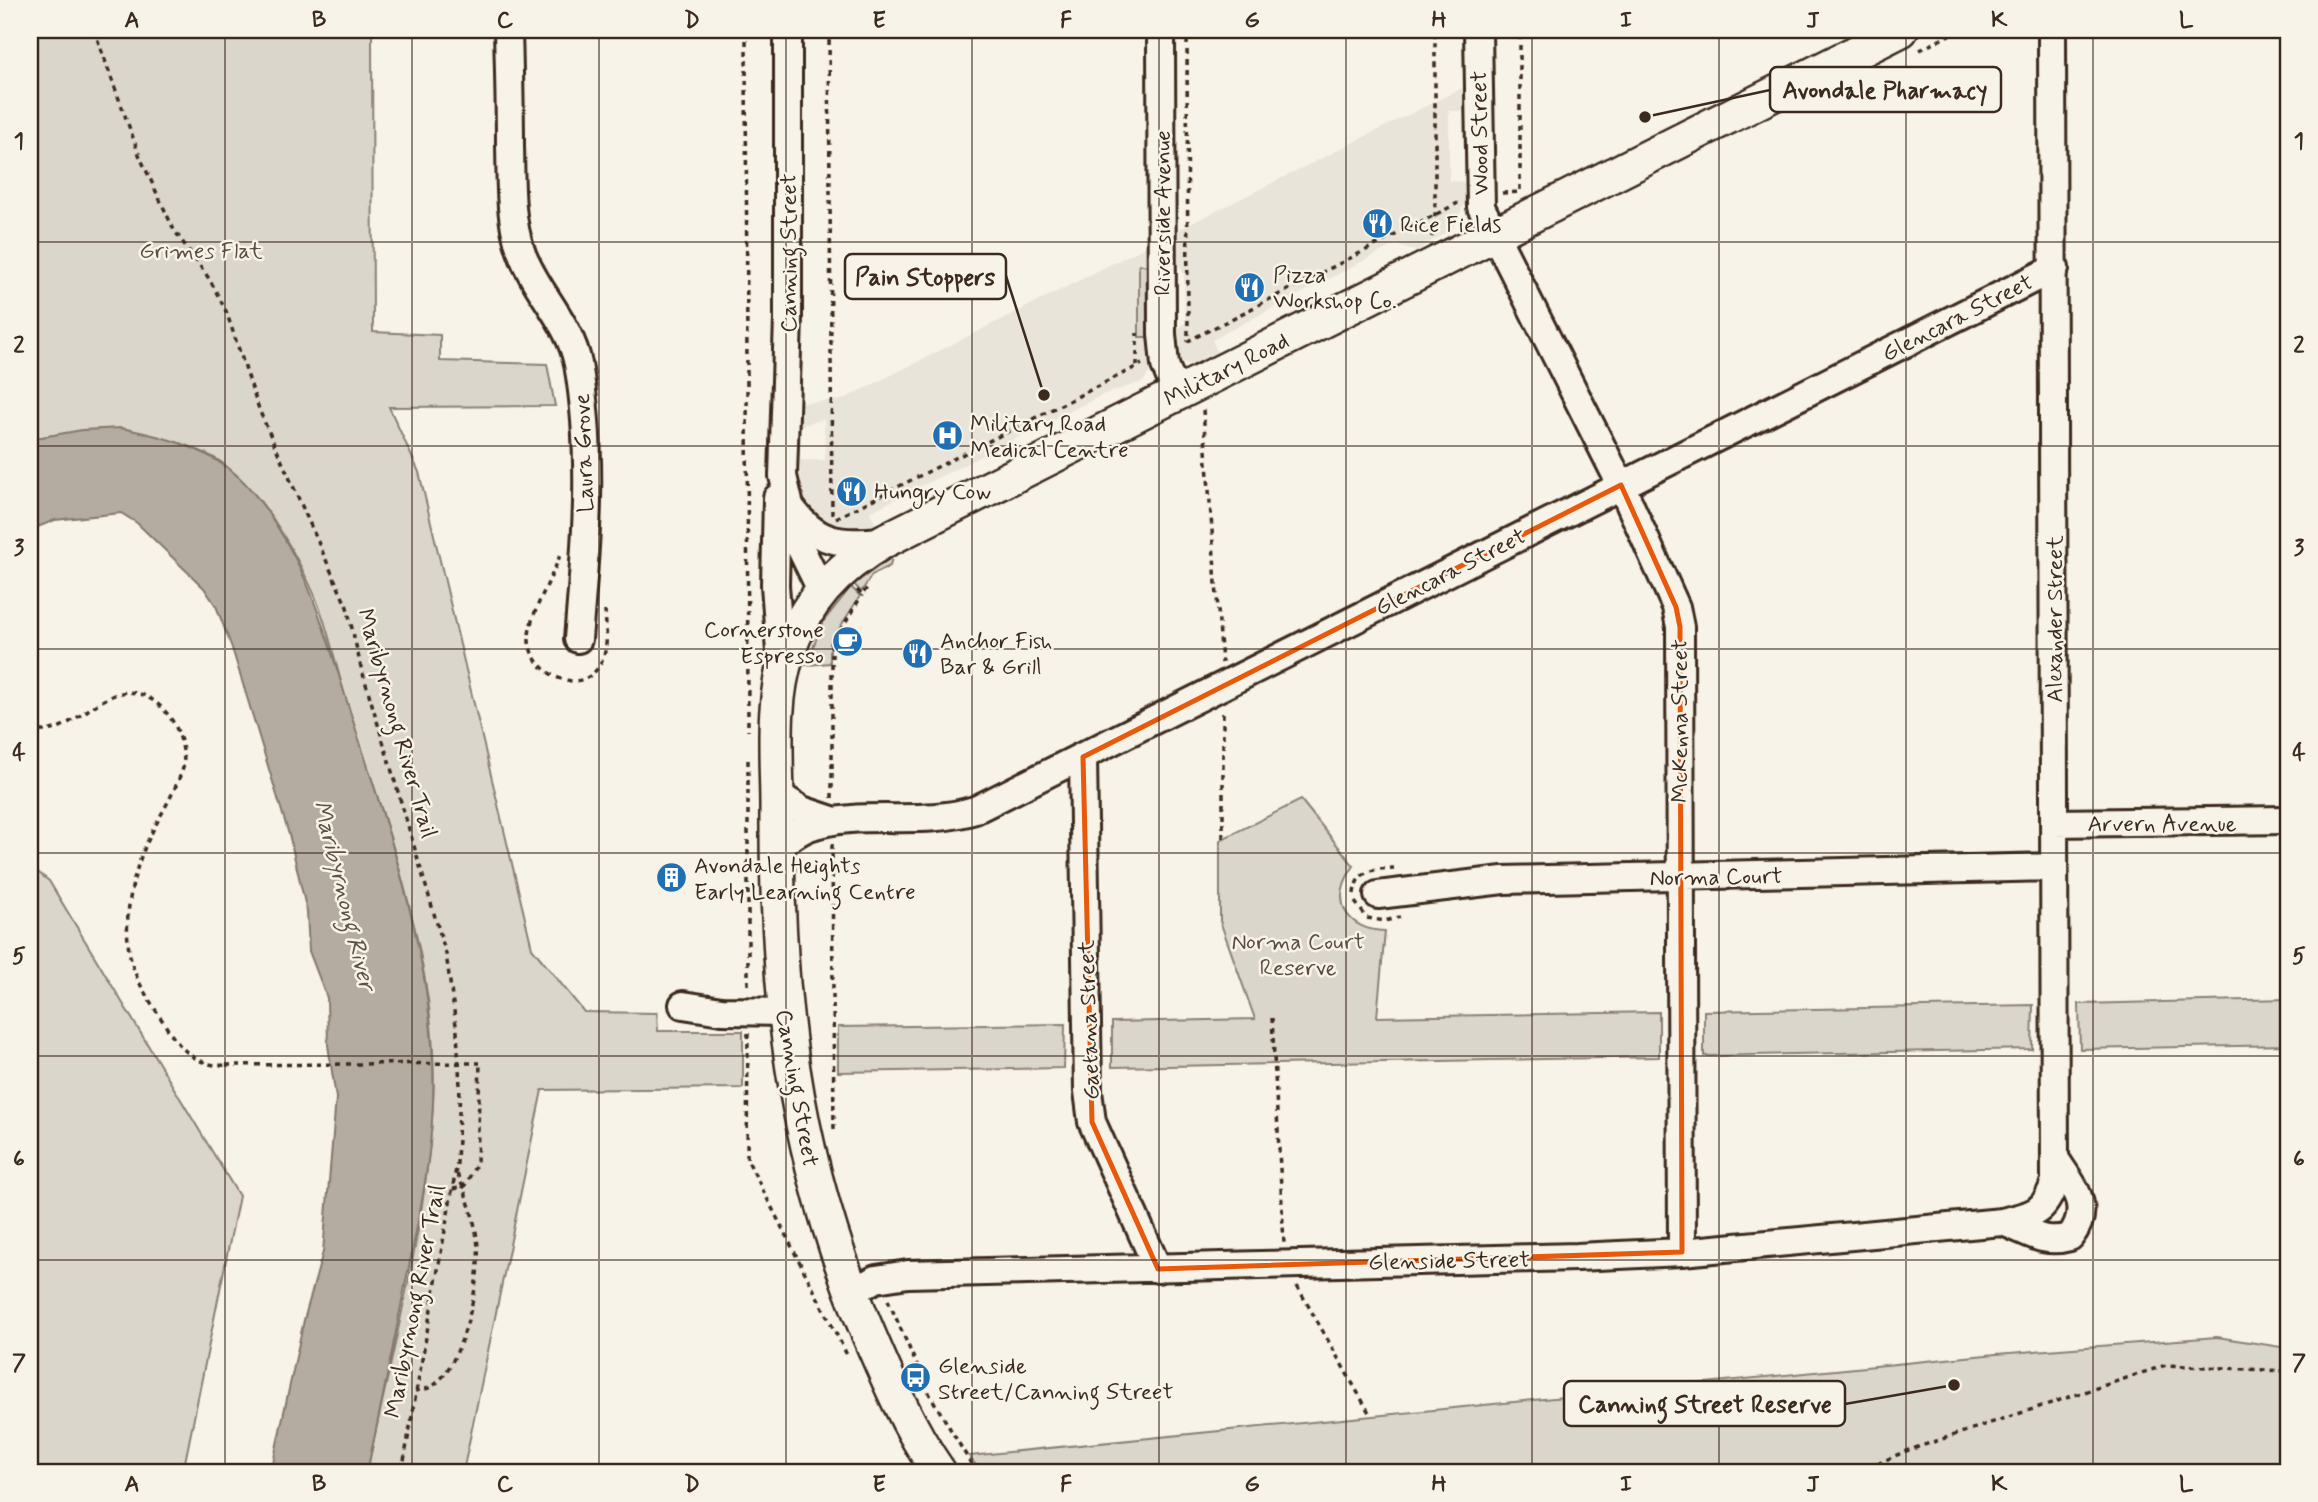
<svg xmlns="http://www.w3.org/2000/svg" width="2318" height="1502" font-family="Mynerve,sans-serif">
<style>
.built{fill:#e9e4d9}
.green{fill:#dbd6cb;stroke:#8b8074;stroke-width:2}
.water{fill:#b4aca0;stroke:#84786c;stroke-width:2}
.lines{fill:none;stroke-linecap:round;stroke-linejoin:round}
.minor-casing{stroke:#3b2a1e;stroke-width:32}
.major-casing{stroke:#3b2a1e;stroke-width:38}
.path{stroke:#3b2a1e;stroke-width:3.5;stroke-dasharray:5 5;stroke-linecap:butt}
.minor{stroke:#f7f3e8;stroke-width:26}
.major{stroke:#f7f3e8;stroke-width:33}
.path-bridge{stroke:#3b2a1e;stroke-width:3.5;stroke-dasharray:5 5;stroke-linecap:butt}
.marked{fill:none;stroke:#e8590c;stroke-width:5;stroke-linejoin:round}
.grid{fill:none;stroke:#3b2a1e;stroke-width:2;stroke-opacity:0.55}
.labels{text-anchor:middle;stroke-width:5;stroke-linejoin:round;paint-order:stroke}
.street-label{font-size:23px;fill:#3b2a1e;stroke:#f7f3e8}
.poi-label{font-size:23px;fill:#3b2a1e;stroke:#f7f3e8;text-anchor:start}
.park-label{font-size:23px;fill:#5b4c41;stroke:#f7f3e8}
.water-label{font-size:24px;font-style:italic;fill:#5f5145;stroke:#f7f3e8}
.leader{fill:none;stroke:#3b2a1e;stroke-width:2.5}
.callout-dot{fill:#3b2a1e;stroke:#f7f3e8;stroke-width:2.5}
.callout{fill:#f7f3e8;stroke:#3b2a1e;stroke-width:2.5}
.callout-label{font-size:24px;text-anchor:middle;font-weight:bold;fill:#3b2a1e}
.neatline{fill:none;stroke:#3b2a1e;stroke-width:2.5}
.grid-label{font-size:23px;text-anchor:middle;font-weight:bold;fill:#3b2a1e}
</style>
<rect width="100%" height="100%" fill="#f7f3e8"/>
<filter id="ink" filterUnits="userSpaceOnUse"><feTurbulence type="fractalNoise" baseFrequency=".0143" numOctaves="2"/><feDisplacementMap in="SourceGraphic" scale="14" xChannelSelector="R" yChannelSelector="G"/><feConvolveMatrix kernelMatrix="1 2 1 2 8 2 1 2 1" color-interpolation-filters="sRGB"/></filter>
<g filter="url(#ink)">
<path class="built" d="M1468,85L1467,111H1449V181L1467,182L1465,203L1453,228L1416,251L1396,244L1229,331L1212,340L1218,353L1195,364H1186L1178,359L1173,327H1180L1185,323L1184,274L1173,254L1172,233Z
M1151,244L1152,361L1150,371L1143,382L1104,394L870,512L876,525L862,531L841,534L808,515L801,497L800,460H825L824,419L799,426V403L842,400Z"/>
<path class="green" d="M30,30H372L373,332L440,335V361L547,364L555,406L389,407L419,472L532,948L584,1012L657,1013L658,1031H743V1088L542,1090L463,1472H367C392,1351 426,1228 433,1104C441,972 387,828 347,703C335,664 327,619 309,583C288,540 262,495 225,465C212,455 194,448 179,443C124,424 86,429 30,439Z
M1139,264L1151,267L1152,337H1139Z
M892,557L890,566L872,575L861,592L854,584Z
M851,587L860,596L830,643V663L806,665L823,622Z
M1301,800L1354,866C1329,899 1345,930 1385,931L1377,1017L1659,1012V1057L1112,1067V1022L1255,1019L1220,921V840Z
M30,866L49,881L239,1196L183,1472H30Z
M2288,999V1045L2080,1049L2079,1004Z
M2033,1005L2032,1049L1704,1056V1011Z
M1065,1024L1064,1068L838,1072V1027Z
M2217,1337L2288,1348V1472H981L969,1456L1996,1354Z"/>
<path class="water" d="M121,428C168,437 219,451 251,490C309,560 327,639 354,724C393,845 438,974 433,1102C431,1161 419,1219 407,1276C394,1342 381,1407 367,1472H271L304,1320L323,1252L336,1098L328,1045L327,998L309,951L307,912L290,838L232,648L216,606L204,588L137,523L121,513L55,520L30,530V439L82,430Z"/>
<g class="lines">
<defs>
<path id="minor" d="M508,30C509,69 510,108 510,146C511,182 509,217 521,251C535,291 570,322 578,364C594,455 586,548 578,639
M788,30V318L783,476L799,545L821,590
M1161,30L1162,334L1165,365L1177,394
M1478,30L1481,207L1621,485L1676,607L1680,627L1682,1252
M777,498L775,585L781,665
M790,506C817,545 840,544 884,541
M1083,757L1088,1091L1092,1122L1158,1269
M777,794L802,810L832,820
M2054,823L2288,820
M777,847C787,840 798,831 809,827C861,809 921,827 975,810L2055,268
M1378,895L1503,880L2054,867
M683,1005L722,1011L783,1012
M2002,1222C2029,1231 2041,1245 2070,1237C2094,1206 2072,1186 2055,1158
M852,1292L876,1279L908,1274L1577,1257L1682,1252L2002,1222C2033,1215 2045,1213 2055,1181L2052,30"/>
<path id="major" d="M939,1472C907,1426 885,1373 863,1321C792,1145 776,996 777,808C777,758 771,703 787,655C804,603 837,568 884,541L1901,30"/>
</defs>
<use href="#minor" class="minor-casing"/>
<use href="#major" class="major-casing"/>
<path class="path" d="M94,30L140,157L174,230L210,280L226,311L260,412L347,607L361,667L446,954L457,1032L460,1086L457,1163L402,1472
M746,30L748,731
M829,30L832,517
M1187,30L1188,341L1458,203
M1920,50L1959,30
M1502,193L1520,192V30
M1432,237L1435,214V30
M1137,366V333
M1203,410L1222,663
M836,518L1142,364
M560,555C552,579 527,618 529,641C531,671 576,697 597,669C610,653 606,630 605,611
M857,590L862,595L869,585
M30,729C77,745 110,659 161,707C177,722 184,743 184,765C175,794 157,819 145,847C130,881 121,931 133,967C140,989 155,1008 167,1028C180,1049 199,1068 226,1065
M748,760V990
M832,798V644L862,595
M1223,838V709
M832,844L834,1134
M1354,894C1356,870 1374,869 1394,868
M1355,902L1367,918L1385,921L1400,917
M1272,1018L1284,1244
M748,1033L747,1159L847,1355
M453,1189L464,1187L477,1163L480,1063
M1297,1286L1371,1416
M888,1300L930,1395L976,1472
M415,1391C420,1390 427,1389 431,1387C462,1370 481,1279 478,1247C476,1223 467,1194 457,1174
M1859,1472L1906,1451L2166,1365L2288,1371"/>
<use href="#minor" class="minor"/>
<use href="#major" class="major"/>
<path class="path-bridge" d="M226,1065L480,1063"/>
</g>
</g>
<path class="marked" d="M1621,485L1676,607L1680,627L1682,1252L1158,1269L1092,1122L1083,757Z"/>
<path class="grid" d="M225,30V1472M412,30V1472M599,30V1472M786,30V1472M972,30V1472M1159,30V1472M1346,30V1472M1532,30V1472M1719,30V1472M1906,30V1472M2093,30V1472M30,242H2288M30,446H2288M30,649H2288M30,853H2288M30,1056H2288M30,1260H2288"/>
<defs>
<symbol id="restaurant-disc" viewBox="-11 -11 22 22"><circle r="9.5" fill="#1f6fb2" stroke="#f7f3e8"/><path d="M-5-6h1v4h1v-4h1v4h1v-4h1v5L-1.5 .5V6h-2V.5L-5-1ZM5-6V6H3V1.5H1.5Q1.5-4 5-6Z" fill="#fff"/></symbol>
<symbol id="hospital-disc" viewBox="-11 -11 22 22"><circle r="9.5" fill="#1f6fb2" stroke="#f7f3e8"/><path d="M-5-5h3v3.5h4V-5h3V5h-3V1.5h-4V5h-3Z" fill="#fff"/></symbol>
<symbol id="cafe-disc" viewBox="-11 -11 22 22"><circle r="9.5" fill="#1f6fb2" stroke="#f7f3e8"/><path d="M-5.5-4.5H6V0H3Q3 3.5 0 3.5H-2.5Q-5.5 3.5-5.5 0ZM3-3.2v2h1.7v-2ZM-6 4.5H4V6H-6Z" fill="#fff"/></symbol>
<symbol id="building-disc" viewBox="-11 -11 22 22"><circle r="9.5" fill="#1f6fb2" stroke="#f7f3e8"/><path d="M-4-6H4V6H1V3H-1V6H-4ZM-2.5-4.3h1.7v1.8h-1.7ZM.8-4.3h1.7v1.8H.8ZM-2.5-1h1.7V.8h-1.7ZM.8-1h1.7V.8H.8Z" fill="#fff"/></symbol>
<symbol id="bus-disc" viewBox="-11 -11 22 22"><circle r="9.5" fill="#1f6fb2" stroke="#f7f3e8"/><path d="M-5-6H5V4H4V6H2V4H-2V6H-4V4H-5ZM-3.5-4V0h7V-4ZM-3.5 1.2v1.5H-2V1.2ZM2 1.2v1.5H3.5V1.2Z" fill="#fff"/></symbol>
</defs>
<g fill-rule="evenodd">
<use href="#restaurant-disc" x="1360" y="206" width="35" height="35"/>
<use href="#restaurant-disc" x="1232" y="270" width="35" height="35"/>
<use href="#hospital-disc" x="930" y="418" width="35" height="35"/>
<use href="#restaurant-disc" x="834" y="474" width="35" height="35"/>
<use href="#cafe-disc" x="830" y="624" width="35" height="35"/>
<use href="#restaurant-disc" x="900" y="636" width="35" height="35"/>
<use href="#building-disc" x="654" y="860" width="35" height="35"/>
<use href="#bus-disc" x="898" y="1360" width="35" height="35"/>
</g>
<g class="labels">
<g class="street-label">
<text transform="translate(1479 133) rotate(-91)" y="8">Wood Street</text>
<text transform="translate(1162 213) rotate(-90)" y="8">Riverside Avenue</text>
<text transform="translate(788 253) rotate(-90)" y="8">Canning Street</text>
<text transform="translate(1957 317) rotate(-27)" y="8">Glencara Street</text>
<text transform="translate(1226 369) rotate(-27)" y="8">Military Road</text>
<text transform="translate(583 453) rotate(-92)" y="8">Laura Grove</text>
<text transform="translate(1450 571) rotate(-27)" y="8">Glencara Street</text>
<text transform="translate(2054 619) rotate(-90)" y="8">Alexander Street</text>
<text transform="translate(1679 721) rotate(-90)" y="8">McKenna Street</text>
<text transform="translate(398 723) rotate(74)" y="8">Maribyrnong River Trail</text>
<text x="2162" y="831">Arvern Avenue</text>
<text transform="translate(1716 876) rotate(-1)" y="8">Norma Court</text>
<text transform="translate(1088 1020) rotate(-92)" y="8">Gaetana Street</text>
<text transform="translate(798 1088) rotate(80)" y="8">Canning Street</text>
<text transform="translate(1449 1260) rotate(-1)" y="8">Glenside Street</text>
<text transform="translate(414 1301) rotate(-79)" y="8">Maribyrnong River Trail</text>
</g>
<g class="poi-label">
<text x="1400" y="232">Rice Fields</text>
<text x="1273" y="282">Pizza<tspan x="1273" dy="26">Workshop Co.</tspan></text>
<text x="970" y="431">Military Road<tspan x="970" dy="26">Medical Centre</tspan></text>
<text x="874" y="499">Hungry Cow</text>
<text x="824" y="637" text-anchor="end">Cornerstone<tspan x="824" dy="26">Espresso</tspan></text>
<text x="940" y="648">Anchor Fish<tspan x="940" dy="26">Bar &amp; Grill</tspan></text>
<text x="694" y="873">Avondale Heights<tspan x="694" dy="26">Early Learning Centre</tspan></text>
<text x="938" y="1373">Glenside<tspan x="938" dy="26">Street/Canning Street</tspan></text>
</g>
<g class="park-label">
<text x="201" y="258">Grimes Flat</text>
<text x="1298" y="949">Norma Court<tspan x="1298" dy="26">Reserve</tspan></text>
</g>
<g class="water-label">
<text transform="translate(345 895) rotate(76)" y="8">Maribyrnong River</text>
</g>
</g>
<path class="leader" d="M1645 117L1770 90M1044 395L1006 276M1954 1385L1845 1404"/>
<g class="callout-dot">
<circle cx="1645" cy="117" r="7"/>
<circle cx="1044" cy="395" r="7"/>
<circle cx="1954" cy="1385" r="7"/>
</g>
<g class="callout">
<rect x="1770" y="67" width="231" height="45" rx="7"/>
<rect x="845" y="254" width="161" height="45" rx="7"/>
<rect x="1564" y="1381" width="281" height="45" rx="7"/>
</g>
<g class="callout-label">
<text x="1885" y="98">Avondale Pharmacy</text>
<text x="925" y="285">Pain Stoppers</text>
<text x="1705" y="1412">Canning Street Reserve</text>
</g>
<rect width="2318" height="1502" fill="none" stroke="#f7f3e8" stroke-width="77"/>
<rect x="38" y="38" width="2242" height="1426" class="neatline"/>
<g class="grid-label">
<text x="132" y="27">A</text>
<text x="319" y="27">B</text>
<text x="505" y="27">C</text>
<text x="692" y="27">D</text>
<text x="879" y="27">E</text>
<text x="1066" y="27">F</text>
<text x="1252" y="27">G</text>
<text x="1439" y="27">H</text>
<text x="1626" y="27">I</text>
<text x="1813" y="27">J</text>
<text x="1999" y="27">K</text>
<text x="2186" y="27">L</text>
<text x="19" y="148">1</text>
<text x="2299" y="148">1</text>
<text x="19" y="352">2</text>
<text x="2299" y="352">2</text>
<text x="19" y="555">3</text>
<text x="2299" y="555">3</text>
<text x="19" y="759">4</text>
<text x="2299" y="759">4</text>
<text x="19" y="963">5</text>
<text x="2299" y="963">5</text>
<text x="19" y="1166">6</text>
<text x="2299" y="1166">6</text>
<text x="19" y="1370">7</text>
<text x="2299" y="1370">7</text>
<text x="132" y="1491">A</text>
<text x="319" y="1491">B</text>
<text x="505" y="1491">C</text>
<text x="692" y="1491">D</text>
<text x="879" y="1491">E</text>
<text x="1066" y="1491">F</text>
<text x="1252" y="1491">G</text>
<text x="1439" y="1491">H</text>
<text x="1626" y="1491">I</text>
<text x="1813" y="1491">J</text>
<text x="1999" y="1491">K</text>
<text x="2186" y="1491">L</text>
</g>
</svg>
